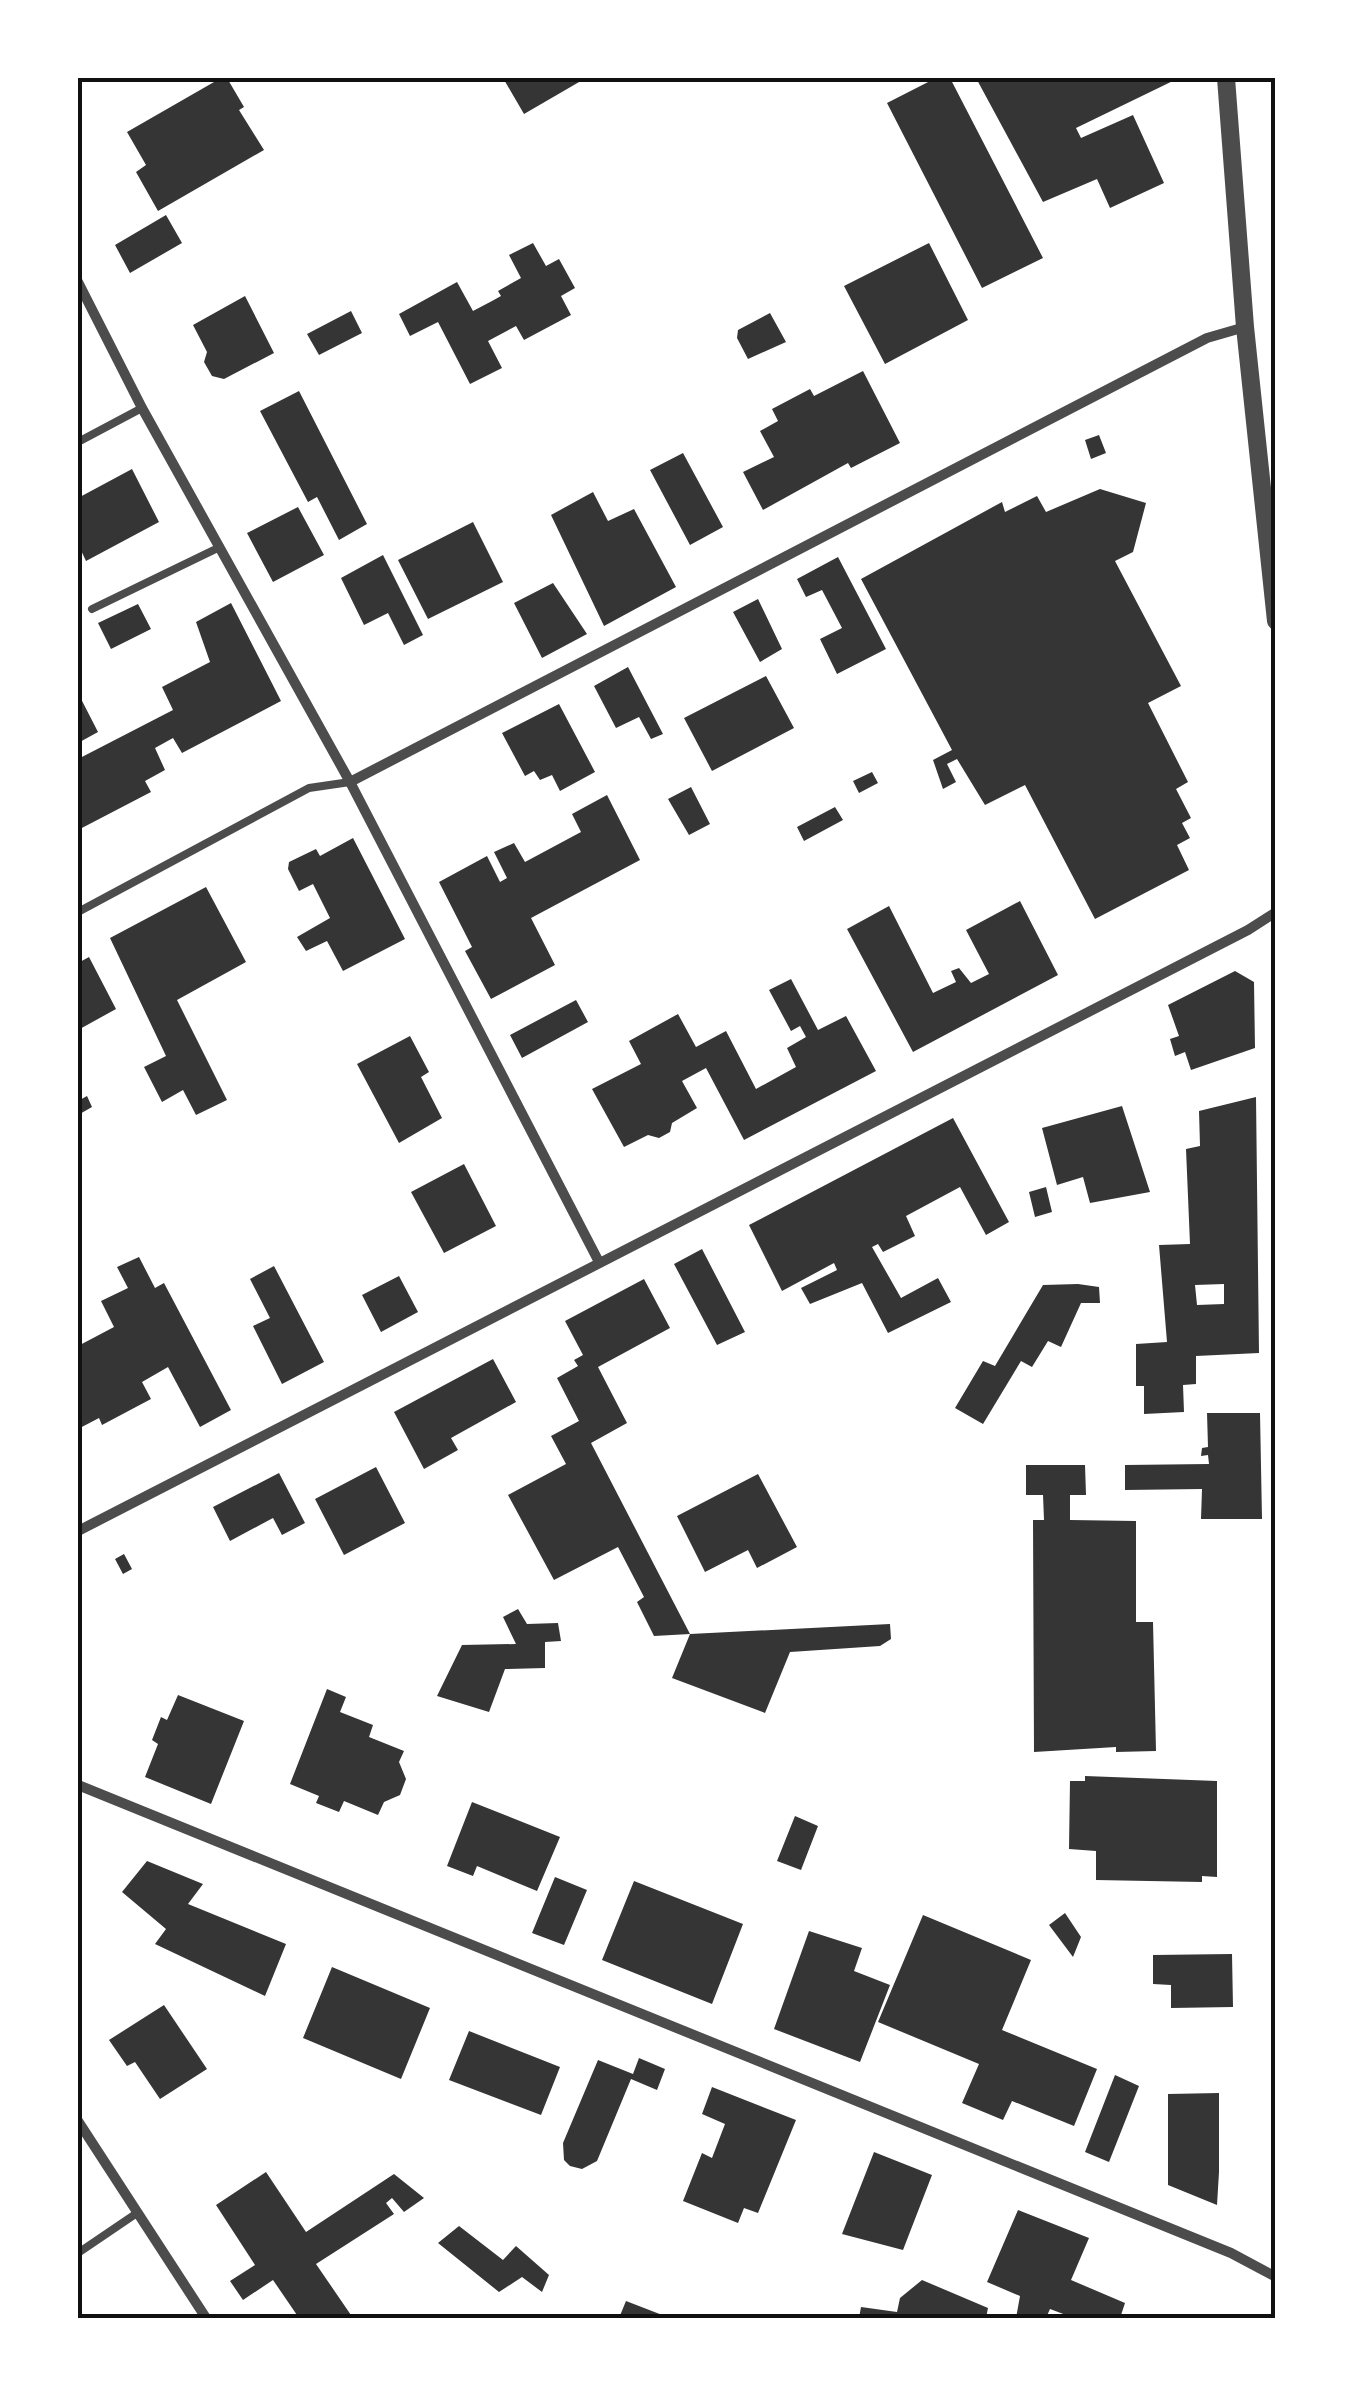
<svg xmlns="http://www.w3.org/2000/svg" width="1353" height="2396" font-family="'Space Grotesk',sans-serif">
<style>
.building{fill:#353535;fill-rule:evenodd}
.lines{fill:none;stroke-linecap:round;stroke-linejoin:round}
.service{stroke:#4c4c4c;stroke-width:8}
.minor{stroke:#4c4c4c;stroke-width:10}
.tertiary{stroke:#4c4c4c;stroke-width:18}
.neatline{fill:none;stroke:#111;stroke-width:4}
</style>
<rect width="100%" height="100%" fill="#fff"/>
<path class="building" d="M221,78H227L244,107L239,110L264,150L158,211L136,172L146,165L127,132Z
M503,78H586L524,114Z
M936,78H950L1043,258L982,288L887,103Z
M976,78H1179L1076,128L1081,138L1133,115L1164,183L1110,208L1097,179L1043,202Z
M166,215L182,243L130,273L115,245Z
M533,243L546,266L559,259L575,288L561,296L571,315L524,340L516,326L488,341L502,368L470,384L438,322L410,336L399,314L457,282L473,311L492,301L501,296L498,291L521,278L509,255Z
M929,243L968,320L885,364L844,286Z
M245,296L274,353L224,379L212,376L204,362L207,352L193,325Z
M351,311L362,333L319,355L307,334Z
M770,313L786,342L748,359L737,338L738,330Z
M863,371L900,443L851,468L848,463L763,510L743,472L774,457L760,431L778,421L772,409L810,389L814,396Z
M299,391L367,524L339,540L317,497L308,502L260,411Z
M1099,435L1106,453L1091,459L1085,440Z
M683,453L723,527L690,545L650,470Z
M132,469L159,522L86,561L78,544V498Z
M1100,489L1146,503L1133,552L1115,561L1181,686L1148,703L1188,782L1176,789L1191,818L1182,823L1190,838L1177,845L1189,870L1095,919L1025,785L985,805L957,759L947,764L956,782L943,789L933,760L952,750L861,579L1002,502L1005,512L1037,496L1046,512Z
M593,492L608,521L634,509L676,587L604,626L551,515Z
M298,507L324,555L273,582L247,533Z
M473,522L503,582L428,619L398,560Z
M383,555L423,635L404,645L388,613L364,625L341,578Z
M838,557L886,649L837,674L820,639L842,628L822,590L806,597L797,579Z
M553,583L587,634L542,658L514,603Z
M758,599L782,649L760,662L733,612Z
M231,603L281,701L182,753L173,738L155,748L165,770L145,781L151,792L78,830V759L173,710L162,687L210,662L196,622Z
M138,604L151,629L111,649L98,623Z
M628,667L663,734L651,739L639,717L616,728L594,686Z
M766,676L794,728L712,771L684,718Z
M78,693L98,732L78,743Z
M559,704L595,772L560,791L552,775L540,780L534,771L525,776L502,733Z
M872,772L878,783L859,793L853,781Z
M691,787L710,824L689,835L668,799Z
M607,795L640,860L531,918L555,965L491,999L465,951L472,947L439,882L487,856L500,882L507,878L494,852L514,843L525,862L581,832L572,814Z
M835,807L843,820L804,841L797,827Z
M353,838L405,939L343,971L327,941L306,951L297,937L330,918L313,884L299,891L288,869L289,862L316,849L320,856Z
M206,887L246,962L177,1000L227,1100L196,1115L183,1090L162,1102L144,1067L166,1056L110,938Z
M1020,901L1058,975L913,1052L847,929L889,906L933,993L956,982L951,971L959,968L971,983L989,974L966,930Z
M89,957L116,1009L78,1030V963Z
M1235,971L1254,982L1255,1048L1191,1070L1185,1052L1175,1056L1170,1039L1179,1036L1168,1005Z
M791,979L818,1030L846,1016L876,1071L744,1140L706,1068L682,1081L697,1108L672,1123L670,1132L659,1138L648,1135L624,1147L592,1089L641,1064L629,1041L678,1014L696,1047L726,1031L756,1089L796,1067L787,1048L806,1037L800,1026L791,1031L769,990Z
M576,1000L588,1022L522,1058L510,1035Z
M410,1036L429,1072L421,1077L442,1118L399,1143L357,1064Z
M87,1096L92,1107L78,1115V1101Z
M1256,1097L1259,1353L1196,1356V1384L1183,1385L1184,1412L1144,1414V1386H1136V1344L1167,1342L1159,1245L1190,1244L1186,1149L1200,1146L1199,1111ZM1224,1284V1304L1197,1305L1195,1285Z
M1122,1106L1150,1192L1090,1203L1083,1177L1057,1185L1042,1128Z
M953,1118L1009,1222L986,1235L960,1187L906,1216L915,1236L883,1252L878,1244L872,1247L901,1298L938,1278L951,1302L888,1333L862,1283L810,1304L801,1288L837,1270L834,1263L782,1291L749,1225Z
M464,1164L496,1226L444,1253L411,1192Z
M1046,1187L1052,1212L1035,1217L1029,1192Z
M702,1249L745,1332L717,1345L674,1264Z
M139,1257L155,1288L164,1283L231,1410L200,1427L168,1367L142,1382L151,1399L102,1425L99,1418L78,1429V1346L114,1327L101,1301L128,1288L117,1267Z
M274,1266L324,1362L282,1384L253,1326L270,1318L250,1279Z
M399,1276L418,1312L381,1332L362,1295Z
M644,1279L670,1328L598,1367L627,1423L591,1443L690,1634L654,1636L637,1602L644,1597L618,1547L554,1580L508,1495L566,1464L551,1436L579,1421L557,1378L578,1366L574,1360L583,1355L565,1321Z
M1078,1284L1099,1287L1100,1303H1081L1061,1347L1048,1341L1032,1367L1021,1361L983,1424L955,1408L983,1361L995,1366L1043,1285Z
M493,1359L516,1402L451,1438L458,1450L424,1469L394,1412Z
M1207,1413H1260L1262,1519H1201L1202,1489L1125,1490V1465L1209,1464L1208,1455L1201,1456L1202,1448L1208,1447Z
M1026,1465H1085L1086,1495H1070V1520L1136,1521V1622H1153L1156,1751L1116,1752V1747L1034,1752L1033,1520H1044L1043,1495H1026Z
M376,1467L405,1523L344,1555L315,1499Z
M279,1473L305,1523L282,1535L273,1518L230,1541L213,1507Z
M758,1474L797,1547L757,1568L748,1550L705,1572L677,1516Z
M124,1554L132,1569L123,1574L115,1559Z
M518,1609L527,1624L558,1623L561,1641L545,1642V1668L505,1669L489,1712L437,1696L462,1645L516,1644L503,1617Z
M890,1624L891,1639L880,1646L790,1652L765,1713L672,1678L690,1634Z
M327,1689L346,1697L340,1712L373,1725L369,1737L404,1751L399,1762L406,1779L400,1795L384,1802L378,1815L344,1801L339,1812L316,1803L319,1796L290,1784Z
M178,1695L244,1721L211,1804L145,1777L158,1744L152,1740L161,1717L167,1720Z
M1085,1776L1217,1781V1877L1202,1876V1882L1096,1880V1851L1069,1849L1070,1781H1085Z
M472,1802L560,1837L537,1891L477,1866L473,1876L447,1866Z
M795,1816L818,1826L801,1870L777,1861Z
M147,1861L203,1884L188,1904L286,1944L265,1996L155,1944L166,1929L122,1892Z
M555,1877L587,1890L564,1945L532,1933Z
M634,1881L743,1924L712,2004L602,1960Z
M1065,1913L1081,1937L1073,1957L1049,1925Z
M923,1915L1031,1960L1002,2030L1097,2069L1074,2126L1012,2101L1003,2120L962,2103L979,2064L878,2022Z
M809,1931L862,1948L854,1971L890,1985L860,2062L774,2029Z
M1232,1954L1233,2007L1171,2008V1985L1153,1984V1955Z
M332,1967L430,2008L401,2079L303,2038Z
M164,2005L207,2069L160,2099L135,2062L127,2066L109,2040Z
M469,2031L560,2067L541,2115L449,2080Z
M639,2058L665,2069L657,2090L631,2079L597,2161L582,2169L570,2166L564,2160L563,2143L598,2060L633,2074Z
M1115,2075L1139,2086L1109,2162L1085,2152Z
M712,2087L796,2120L758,2213L744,2208L738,2223L683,2201L702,2153L712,2158L725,2124L702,2114Z
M1219,2093V2172L1217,2205L1168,2185V2094Z
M874,2152L932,2175L903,2250L842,2234Z
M266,2172L306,2232L394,2174L424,2198L404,2212L392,2198L386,2203L394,2214L316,2264L353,2318H299L273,2280L243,2300L230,2281L255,2265L216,2205Z
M1018,2210L1089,2238L1071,2280L1125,2303L1120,2318H1074L1050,2309L1046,2318H1016L1020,2296L987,2282Z
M459,2226L503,2260L516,2246L549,2275L542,2292L522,2277L499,2292L438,2243Z
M922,2280L988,2308L986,2318H859L861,2307L897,2312L900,2298Z
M626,2301L670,2318H619Z"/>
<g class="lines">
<path class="service" d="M78,442L142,408
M92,609L220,547
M78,912L309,788L350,782
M78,2253L137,2213"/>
<path class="minor" d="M78,282L142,408L350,782L599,1262
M350,782L1207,338L1245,327
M78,1531L1248,930L1276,912
M78,1785L1231,2253L1276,2277
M78,2121L206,2318"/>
<path class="tertiary" d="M1226,78L1245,327L1276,621"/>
</g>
<rect width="1353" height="2396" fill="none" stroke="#ffffff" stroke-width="160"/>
<rect x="80" y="80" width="1193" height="2236" class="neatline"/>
</svg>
